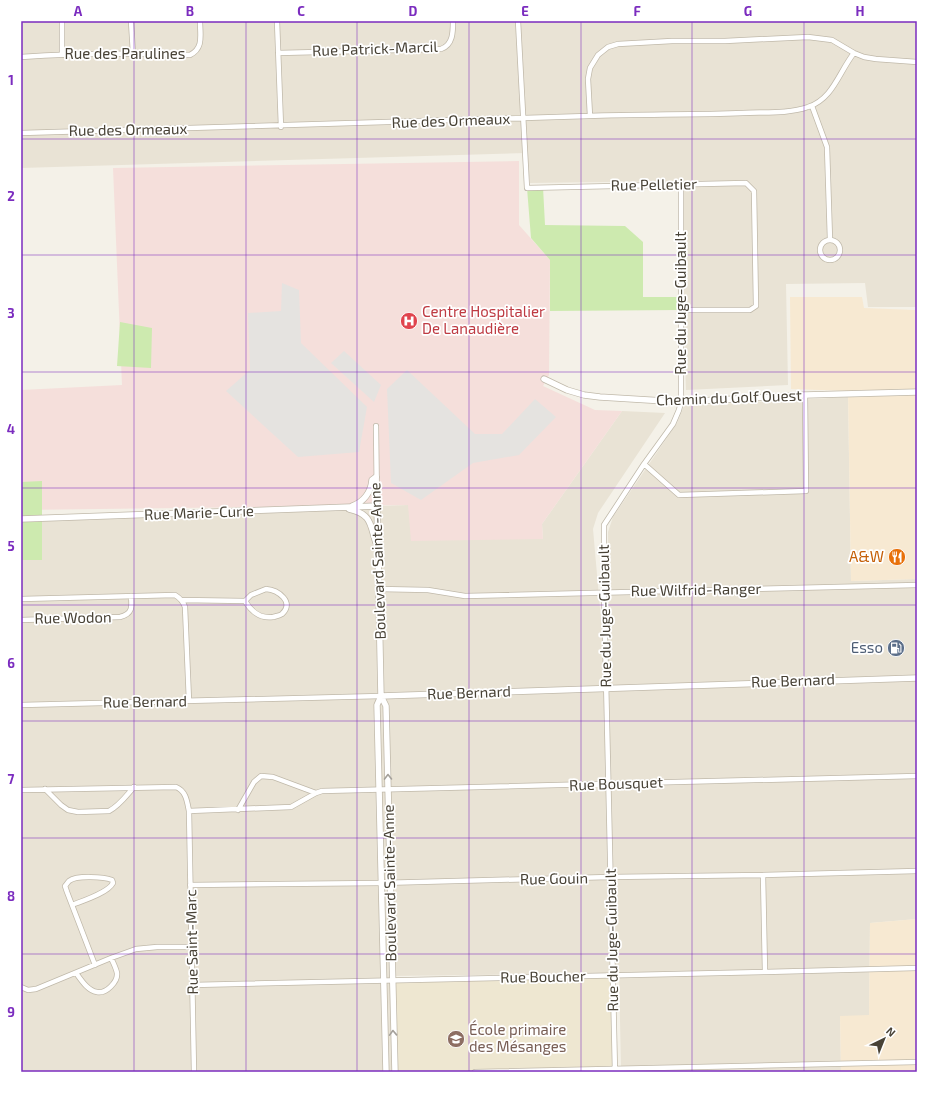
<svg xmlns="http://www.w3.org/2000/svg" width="938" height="1093" font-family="'Exo 2',sans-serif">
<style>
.residential{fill:#e9e3d5}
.commercial{fill:#f7e9d2}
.education{fill:#eee7d1}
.medical{fill:#f5dfdb}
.green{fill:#cdeaaf}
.parking{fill:#e5e3e0}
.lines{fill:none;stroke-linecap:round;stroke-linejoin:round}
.minor-casing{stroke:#c0b9aa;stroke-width:6}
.tertiary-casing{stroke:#c0b9aa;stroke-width:7}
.minor{stroke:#fff;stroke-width:4.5}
.tertiary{stroke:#fff;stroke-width:5.5}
.oneway{stroke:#a4a09a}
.grid{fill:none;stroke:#7b2cbf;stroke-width:1;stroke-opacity:0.55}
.labels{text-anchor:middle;stroke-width:3.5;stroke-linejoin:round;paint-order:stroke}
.street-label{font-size:15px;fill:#484236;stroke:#fff}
.health-label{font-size:15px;fill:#be3a42;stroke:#fff;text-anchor:start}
.food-label{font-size:15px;fill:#c56008;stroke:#fff;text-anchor:end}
.service-label{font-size:15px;fill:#4e5e75;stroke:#fff;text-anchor:end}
.education-label{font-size:15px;fill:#785e54;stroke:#fff;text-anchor:start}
.neatline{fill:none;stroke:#7b2cbf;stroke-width:1.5}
.grid-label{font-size:13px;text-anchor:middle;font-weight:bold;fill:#7b2cbf}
</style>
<rect width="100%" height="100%" fill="#f4f1e8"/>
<path class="residential" d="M21,21H917V307H868L865,283L786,284L788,385L686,390L679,181L530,183L526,153L21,168Z
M848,397L851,581L917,579V919L870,923L869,1016H840L841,1072H544L621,1068L619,973L392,976L393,1072H21V560H42V517L408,505L543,539L542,524L622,411L665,413L598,513L593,529L602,631H609L608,532L613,517L677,423L684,406Z"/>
<path class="commercial" d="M790,297H862L864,308L915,310L917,579L851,581L848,391L791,389Z
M917,919V1072H841L840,1016L869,1015L870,923Z"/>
<path class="education" d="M613,975L615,1068L475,1072H395L392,980Z"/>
<path class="medical" d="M519,161V225L550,260L549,375L543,386L595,410L622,411L542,524L543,539L411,541L408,505L21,510V390L122,385L113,168Z"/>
<path class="green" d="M543,187L545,225L625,226L643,242V297H681V310L550,311V260L531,238L527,188Z
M120,322L152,328L151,368L117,366Z
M42,481V560H21V482Z"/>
<path class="parking" d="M282,283L299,290L301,343L367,407L359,452L298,457L226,391L250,370L248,313L281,311Z
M344,351L381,385L374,402L331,363Z
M407,370L475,434H502L535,399L556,417L519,455L473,463L421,500L391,483L387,389Z"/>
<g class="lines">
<defs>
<path id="minor" d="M62,21V54
M131,21L133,53
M277,21L281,127
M518,21L527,188L746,183L754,191L756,306L750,310H681
M278,53L441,49C453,45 453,32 453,21
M21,57C78,53 134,53 190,55C204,48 200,35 200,21
M812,106L827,147L830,240
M590,116L588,79L590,68L598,55L608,47L618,44L672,41H725L808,37L832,40L854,53L864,57L876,59L917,62
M21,133C210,128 399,123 588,116C640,114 692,115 743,113C764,112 788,114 808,107C833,99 839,72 854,53
M820 250a10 10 0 1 1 20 0a10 10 0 1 1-20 0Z
M376,426L377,506
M644,464L679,495L806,491L805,395
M266,589C278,590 295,602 282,614C279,616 276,616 273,617C259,619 251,611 245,601L251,595Z
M379,589L428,590L465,596L917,585
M21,599L175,595C180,598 183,601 185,607L189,701
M182,600L245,601
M21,620L120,617C133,614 132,606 131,596
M21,705L381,696
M45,789L61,805L68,810L78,812L109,811C119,806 126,796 134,787
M21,790L176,787C186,791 187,801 189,811L194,1072
M238,810L254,782L261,776L273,777L316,793
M189,811L291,807L316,793L322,791L917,776
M763,875L765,972
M190,885L381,883L610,877L763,875L917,871
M72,905C82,901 108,893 113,883L112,880C104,877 77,875 69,881C68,882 66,885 65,886L67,892L95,965
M76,973C81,980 88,991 97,992C106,994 118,982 117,973C116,968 113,962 111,958
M193,985L765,972L917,968
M21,987L28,990L36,989L111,958L136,949L157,947H192
M475,1072L917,1062
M615,1072L604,592V525L644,464L673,424L679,410L681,402V184"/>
<path id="tertiary" d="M544,379L567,390L584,395L600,397L681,402L805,395L917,392
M352,506C364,502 371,492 372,480L376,477
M349,509C372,514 370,525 376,543
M21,519L377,506L381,696L377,705L386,1072
M381,696L917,678
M381,696L386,706L395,1072"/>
</defs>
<use href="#minor" class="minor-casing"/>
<use href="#tertiary" class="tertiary-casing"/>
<use href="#minor" class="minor"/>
<use href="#tertiary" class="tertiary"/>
</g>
<defs><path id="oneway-chevron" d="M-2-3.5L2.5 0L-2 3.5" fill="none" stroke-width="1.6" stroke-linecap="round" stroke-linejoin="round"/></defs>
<g class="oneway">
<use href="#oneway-chevron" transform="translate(388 777) rotate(-91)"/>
<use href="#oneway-chevron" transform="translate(393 1033) rotate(-92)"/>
</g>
<path class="grid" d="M134,21V1072M246,21V1072M357,21V1072M469,21V1072M581,21V1072M692,21V1072M804,21V1072M21,139H917M21,255H917M21,372H917M21,488H917M21,605H917M21,721H917M21,838H917M21,954H917"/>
<defs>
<symbol id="hospital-disc" viewBox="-11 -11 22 22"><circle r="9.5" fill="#e0444e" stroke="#fff"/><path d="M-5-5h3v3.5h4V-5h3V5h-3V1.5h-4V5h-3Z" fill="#fff"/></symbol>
<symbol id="restaurant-disc" viewBox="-11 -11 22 22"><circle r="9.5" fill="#e8710a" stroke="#fff"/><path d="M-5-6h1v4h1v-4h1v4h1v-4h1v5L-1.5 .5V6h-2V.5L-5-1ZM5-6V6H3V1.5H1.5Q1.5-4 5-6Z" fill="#fff"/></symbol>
<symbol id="fuel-disc" viewBox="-11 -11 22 22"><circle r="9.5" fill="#5c6f8a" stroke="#fff"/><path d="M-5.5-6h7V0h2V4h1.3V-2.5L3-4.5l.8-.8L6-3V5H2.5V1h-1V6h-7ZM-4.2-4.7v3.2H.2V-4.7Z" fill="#fff"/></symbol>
<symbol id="school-disc" viewBox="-11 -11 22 22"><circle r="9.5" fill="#8d6e63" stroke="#fff"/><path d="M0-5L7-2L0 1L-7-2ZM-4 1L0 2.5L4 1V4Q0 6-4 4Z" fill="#fff"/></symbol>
</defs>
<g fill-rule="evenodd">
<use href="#hospital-disc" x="399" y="311" width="20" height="20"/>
<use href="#restaurant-disc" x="887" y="547" width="20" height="20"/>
<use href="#fuel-disc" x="886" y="638" width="20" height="20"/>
<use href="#school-disc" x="446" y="1029" width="20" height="20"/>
</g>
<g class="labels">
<g class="street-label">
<text transform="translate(375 49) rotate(-2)" y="5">Rue Patrick-Marcil</text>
<text x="125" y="59">Rue des Parulines</text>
<text transform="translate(451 121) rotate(-2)" y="5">Rue des Ormeaux</text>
<text transform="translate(128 130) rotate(-1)" y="5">Rue des Ormeaux</text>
<text transform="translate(654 185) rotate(-1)" y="5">Rue Pelletier</text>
<text transform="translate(681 303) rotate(-90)" y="5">Rue du Juge-Guibault</text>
<text transform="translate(729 398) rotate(-2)" y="5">Chemin du Golf Ouest</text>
<text transform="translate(199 513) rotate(-2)" y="5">Rue Marie-Curie</text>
<text transform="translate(378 561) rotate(-92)" y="5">Boulevard Sainte-Anne</text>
<text transform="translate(696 590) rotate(-1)" y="5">Rue Wilfrid-Ranger</text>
<text transform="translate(605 616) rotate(-91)" y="5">Rue du Juge-Guibault</text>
<text transform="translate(73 618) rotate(-1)" y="5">Rue Wodon</text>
<text transform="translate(793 681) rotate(-2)" y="5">Rue Bernard</text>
<text transform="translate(469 693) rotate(-2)" y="5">Rue Bernard</text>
<text transform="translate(145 702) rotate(-1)" y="5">Rue Bernard</text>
<text transform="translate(616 784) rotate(-2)" y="5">Rue Bousquet</text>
<text transform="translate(554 879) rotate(-1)" y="5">Rue Gouin</text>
<text transform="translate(390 883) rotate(-91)" y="5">Boulevard Sainte-Anne</text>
<text transform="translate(612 940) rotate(-91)" y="5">Rue du Juge-Guibault</text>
<text transform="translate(192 942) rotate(-91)" y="5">Rue Saint-Marc</text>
<text transform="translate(543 977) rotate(-1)" y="5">Rue Boucher</text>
</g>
<g class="health-label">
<text x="422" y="317">Centre Hospitalier<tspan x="422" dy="17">De Lanaudière</tspan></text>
</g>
<g class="food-label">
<text x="884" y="562">A&amp;W</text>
</g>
<g class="service-label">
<text x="883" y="653">Esso</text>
</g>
<g class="education-label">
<text x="469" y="1035">École primaire<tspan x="469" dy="17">des Mésanges</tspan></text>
</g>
</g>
<rect width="938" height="1093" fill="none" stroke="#ffffff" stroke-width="44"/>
<g transform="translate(884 1039) rotate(43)" stroke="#ffffff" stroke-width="3" paint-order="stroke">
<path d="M0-3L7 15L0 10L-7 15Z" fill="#484236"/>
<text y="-6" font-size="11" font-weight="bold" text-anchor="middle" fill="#484236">N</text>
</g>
<rect x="22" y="22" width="894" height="1049" class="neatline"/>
<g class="grid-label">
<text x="78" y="16">A</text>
<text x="190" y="16">B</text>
<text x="301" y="16">C</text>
<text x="413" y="16">D</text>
<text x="525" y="16">E</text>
<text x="637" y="16">F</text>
<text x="748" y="16">G</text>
<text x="860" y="16">H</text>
<text x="11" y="85">1</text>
<text x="11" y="201">2</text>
<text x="11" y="318">3</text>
<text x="11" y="434">4</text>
<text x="11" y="551">5</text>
<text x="11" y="668">6</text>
<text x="11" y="784">7</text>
<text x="11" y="901">8</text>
<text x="11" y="1017">9</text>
</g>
</svg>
